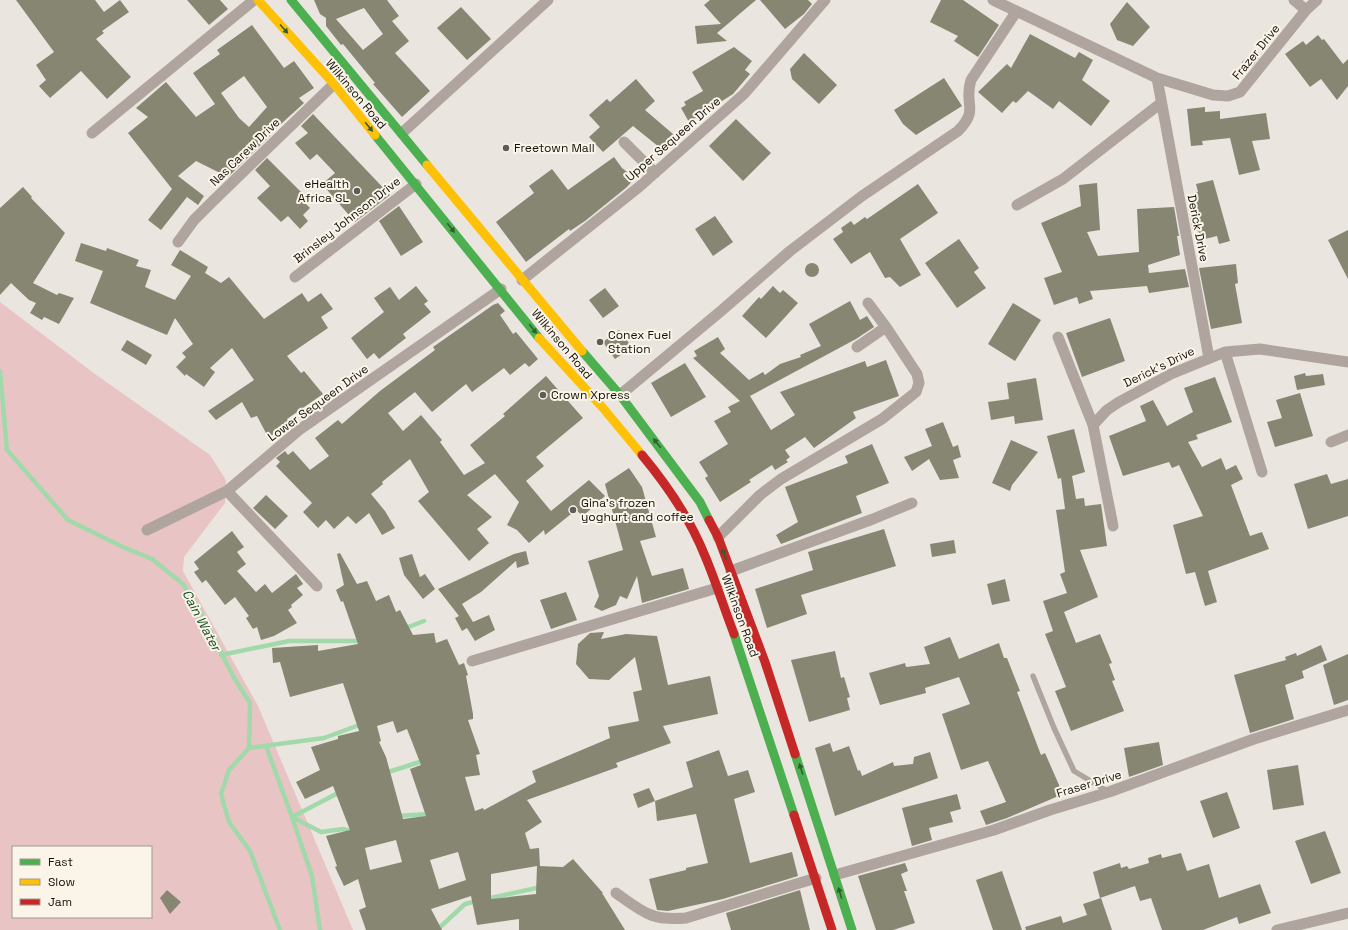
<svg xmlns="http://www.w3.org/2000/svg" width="1348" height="930" font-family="'Space Grotesk',sans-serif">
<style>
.green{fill:#e8c4c5;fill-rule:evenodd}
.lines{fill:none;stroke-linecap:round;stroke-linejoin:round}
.stream{stroke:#a2d9aa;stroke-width:4.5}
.building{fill:#878673;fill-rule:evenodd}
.lane{stroke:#b0a59e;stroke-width:5.5}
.street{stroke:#b0a59e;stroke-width:11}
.fast{stroke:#4caf50;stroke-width:9}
.slow{stroke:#ffc107;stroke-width:9}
.jam{stroke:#c62828;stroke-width:9}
.oneway{fill:#30602f}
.poi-dot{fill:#5f5c57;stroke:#fbf4e8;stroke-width:1.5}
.labels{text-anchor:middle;stroke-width:4;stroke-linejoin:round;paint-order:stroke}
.street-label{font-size:12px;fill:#14120e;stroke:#fbf4e8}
.poi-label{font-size:12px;fill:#14120e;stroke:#fbf4e8;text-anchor:start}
.water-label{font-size:13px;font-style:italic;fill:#124c23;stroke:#fbf4e8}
</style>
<rect width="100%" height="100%" fill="#eae6df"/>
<path class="green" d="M0,302L95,374L210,455L226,480L225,503L184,557L183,571L258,706L353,930H0ZM13,847H151V917H13Z"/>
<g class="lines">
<path class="stream" d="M0,371L7,450L68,520L123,547L152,559L183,584L203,617L233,676L250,703L249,748L229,770L221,794L229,822L250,851L280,930
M403,629L424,621
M221,655L289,641H362
M266,746L292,817L340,792
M249,748L324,738L362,724
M385,773L426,760
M396,816L430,814
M292,817L321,832L343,829L351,831L353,829
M292,817L312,876L320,930
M486,899L541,887
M437,930L465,904L477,901"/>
</g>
<path class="building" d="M16,0H95L104,12L120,0L129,12L102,31L104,33L96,39L131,77L107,99L81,71L50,98L39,86L46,80L36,65L54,52Z
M187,0H220L228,9L209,25Z
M314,0H387L399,16L392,21L409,41L395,53L430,91L402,117L373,84L375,83L343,44L341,45L326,26V18L320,14ZM364,8L383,34L363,50L336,19Z
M710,0H756L717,33L727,41L697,44L695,26L721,24L704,5Z
M760,0H808L812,4L804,14L785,29Z
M941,0H963L999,25L978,57L954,41L958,36L930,22Z
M1127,2L1150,27L1133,46L1117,40L1110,24Z
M461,7L491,39L467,60L437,28Z
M252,25L284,68L294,61L314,88L299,98L304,103L270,134L271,135L228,177L196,161L178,176L204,196L198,205L187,197L161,230L148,220L172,189L128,133L148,117L136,108L166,82L196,117L215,104L193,73L220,54L217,50ZM244,76L267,107L249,127L239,118L221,93Z
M1030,34L1075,58L1079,52L1093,60L1082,80L1110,101L1091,126L1059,101L1053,109L1028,91L1016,103L1013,101L1002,113L978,92L1007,64L1011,68Z
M1318,35L1322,40L1324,39L1343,64L1348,59V86L1337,100L1321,79L1310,87L1285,54L1303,41L1306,45Z
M734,47L752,61L745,70L750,74L733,94L689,122L681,108L686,105L684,102L703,91L692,72Z
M1253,52L1259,58L1249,70L1242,62Z
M804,53L837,85L819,104L792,79L790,69Z
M944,78L962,106L916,135L903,124L894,110Z
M636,79L655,101L645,110L680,140L664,151L633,126L603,152L589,137L600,127L589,115L607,99L610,102Z
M1205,107V112L1220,111V119L1266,113L1270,139L1252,141L1260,170L1239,175L1230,138L1202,141L1203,145L1191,146L1187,109Z
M313,114L390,195L355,222L322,184L335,173L317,154L310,160L295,143L308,133L301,126Z
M736,119L771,153L743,181L709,146Z
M614,157L622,168L635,178L627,187L585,221L570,231L569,229L526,262L496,222L534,193L529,186L552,169L568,190Z
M267,158L305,196L302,200L310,208L303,215L308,221L300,229L288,216L281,222L257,198L270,186L255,170Z
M1213,180L1230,241L1219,244L1217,236L1201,240L1198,230L1193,232L1188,206L1196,205L1193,194L1198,192L1196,184Z
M1097,183L1100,230L1087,232L1098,256L1139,252L1137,209L1174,207L1179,236H1177L1180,255L1148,265L1149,273L1185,269L1189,287L1149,293L1147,286L1090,291L1093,299L1079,304L1077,297L1054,305L1044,278L1062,272L1041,223L1081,206L1079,185Z
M918,184L938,213L900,239L921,275L900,287L890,277L885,278L870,252L851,264L833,239L843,232L841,228L851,221L854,225L865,217L867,219Z
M23,187L32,197L31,198L65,233L33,283L57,295L59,293L74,298L59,324L44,317L42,320L30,313L36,303L29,300L11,283L0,295V208Z
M399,206L423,242L401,256L379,221Z
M715,216L733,242L713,256L695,229Z
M1348,230V279L1328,240Z
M959,239L979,268L974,272L986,288L957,308L925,263Z
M81,243L106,251L107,248L139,260L136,266L151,270L145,287L175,300L191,276L171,265L180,250L208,267L205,273L221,283L229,277L264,319L302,293L308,302L321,293L333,309L321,317L328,328L287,356L301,373L304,371L323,394L287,419L290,426L268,437L257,416L251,418L242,402L216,420L208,411L254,380L232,348L210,368L215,372L204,387L186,374L185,376L176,367L186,357L182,353L193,344L175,318L167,335L90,303L103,271L75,261Z
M805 270a7 7 0 1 1 14 0a7 7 0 1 1-14 0Z
M1236,264L1238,283L1235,284L1242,323L1211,329L1199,268Z
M416,286L428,301L424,304L431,312L403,334L406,338L379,359L374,353L367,359L351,338L384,312L374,298L390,287L399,300Z
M773,286L780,293L783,290L798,303L766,338L742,316L759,297L761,299Z
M605,288L619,306L603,318L589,300Z
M850,301L860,320L867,316L874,327L856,339L750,396L771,430L795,415L780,392L865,361L867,367L886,360L899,396L853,412L856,418L814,448L805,437L785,450L790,457L786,460L788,462L775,470L772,465L749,480L751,482L720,502L705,478L708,476L699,462L728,444L714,421L731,412L728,407L740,401L693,358L697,356L694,351L718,337L725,349L720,353L749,380L763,372L765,375L780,364L801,357L800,355L821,346L809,324Z
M498,303L505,311L500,315L513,334L516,332L538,359L529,367L525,363L510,375L504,368L472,392L466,384L432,412L415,392L388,413L403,431L421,415L442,440L440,442L464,475L485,463L470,445L505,416L503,414L546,376L583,418L536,457L544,466L526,481L551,511L589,480L605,496L583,516L576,510L545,535L544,530L529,543L517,530L507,525L519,502L495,474L467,495L492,517L477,529L489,543L469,561L418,501L429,492L410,459L382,482L383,484L371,494L385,511L395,528L382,535L369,513L356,524L348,516L334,529L326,520L318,528L303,512L312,503L276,466L280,462L276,458L285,451L288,455L293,451L310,470L329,456L315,438L338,420L342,424L380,391L435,350L433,347L493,305Z
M1013,303L1041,320L1015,361L988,344Z
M1110,318L1125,361L1082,377L1066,333Z
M619,330L632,347L615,359L603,342Z
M127,340L152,355L146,365L121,350Z
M685,363L706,397L671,417L651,383Z
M1305,373L1306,376L1323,374L1325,385L1297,390L1294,376Z
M1215,377L1232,422L1196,435L1198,439L1188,442L1202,467L1221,458L1226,470L1236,465L1243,479L1231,485L1250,536L1262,532L1269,549L1208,571L1217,602L1205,606L1195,572L1186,574L1173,525L1203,516L1179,465L1172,468L1169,462L1123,476L1109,436L1146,421L1140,406L1153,400L1167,426L1193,412L1184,388Z
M1036,378L1043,420L1015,424L1014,416L991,420L988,402L1009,399L1007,383Z
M1300,393L1313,436L1275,447L1267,422L1282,418L1276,400Z
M943,422L953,447L958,445L961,457L953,460L959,478L940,480L929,459L912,471L904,457L932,446L925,429Z
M1074,429L1085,472L1072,476L1076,499L1084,498L1085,506L1101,504L1107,546L1080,550L1098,597L1064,612L1076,643L1100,634L1112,663L1109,664L1115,680L1112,681L1124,711L1071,731L1055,691L1066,687L1045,634L1053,631L1043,601L1067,593L1060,574L1065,572L1056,510L1065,509L1061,478L1058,479L1047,436Z
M1011,440L1038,452L1012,485L1010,491L992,483Z
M872,444L889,483L856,496L862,513L781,544L776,535L798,522L785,487L848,463L845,456Z
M629,468L642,487L656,537L640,541L652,576L683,568L689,589L642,603L637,576L627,599L620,596L616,605L602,611L594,607L599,596L588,561L623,550L605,484Z
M1327,474L1331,484L1348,479V516L1308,529L1294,484Z
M266,495L288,516L275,529L253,508Z
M884,529L896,566L801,595L807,614L767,628L755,589L813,570L808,552Z
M232,531L244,547L237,552L246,564L237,571L256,592L265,584L272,593L296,574L303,584L297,588L303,595L291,605L292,607L288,610L297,623L274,636L261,640L257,627L253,629L246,618L249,616L235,597L225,605L206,580L202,583L194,572L199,569L194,562Z
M954,540L956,553L932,557L930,544Z
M526,551L529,564L517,568L516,561L481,592L462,604L473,622L489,615L495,630L475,641L467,628L462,631L455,618L459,616L438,589L514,554Z
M340,553L357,584L367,581L376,601L389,595L396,612L400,610L413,635L434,633L436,643L447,639L459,665L464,663L468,675L466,676L473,714V719L468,720L480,754L476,755L480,775L465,777L475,811L483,808L484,810L536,782L532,771L610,738L608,727L639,721L633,692L642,690L635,657L609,680L589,679L576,664L578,644L590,633L604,632L601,639L626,634L657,636L668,685L710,676L718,714L663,726L671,743L616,763L618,767L527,800L542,822L525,833L530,849L539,848L540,866H539L563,867L573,859L603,893H602L625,930H519V919L477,925L471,896L431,909L442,930H366L359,910L366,907L358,879L344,886L335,867L337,866L326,836L350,830L333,786L305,799L296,782L320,770L311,747L338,739V736L359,731L343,683L290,697L280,662L273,663L272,648L318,645V651L358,644L343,601L341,602L336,590L344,585L337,554ZM393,721L397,733L407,729L421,765L410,769L426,816L403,819L386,757L379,742L381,741L377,726ZM396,840L402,862L370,870L365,848ZM458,852L466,880L439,889L430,860ZM537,866L536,894L491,899V874Z
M412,554L420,577L425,574L435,589L423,599L404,575L399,558Z
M1005,579L1010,601L992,605L987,584Z
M566,592L577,620L551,629L540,600Z
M950,637L959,659L999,643L1004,658H1007L1020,691L1017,692L1041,755L1045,753L1063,794L1007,818L986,825L980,811L1006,802L988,761L961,770L942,714L970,704L959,677L925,688L926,693L880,705L869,673L905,663L906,667L930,664L924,647Z
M1321,645L1327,660L1302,671L1304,678L1285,685L1294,719L1250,733L1234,675L1286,660L1285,657L1296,653L1297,656Z
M835,651L841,678L844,677L850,697L847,698L850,710L809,722L791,660Z
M1348,654V700L1334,705L1323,665Z
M1159,742L1163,765L1129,777L1124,748Z
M830,743L833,752L849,746L858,771L860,770L862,776L893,762L894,766L913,764L914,757L930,752L938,778L835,816L815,748Z
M719,750L728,776L748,770L755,792L734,799L750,863L792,852L798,876L723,899L668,911L657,910L649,879L686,870V868L708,863L696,814L657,821L655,801L693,787L686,762Z
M1298,765L1304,805L1273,810L1267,770Z
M649,788L655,801L638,808L633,794Z
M1227,792L1240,828L1213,838L1200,801Z
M957,794L961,809L950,812L953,822L929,828L932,840L912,846L902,808Z
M1325,831L1341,873L1311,884L1295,841Z
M1181,853L1187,871L1209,864L1219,898L1260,884L1271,913L1239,924L1237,917L1203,930H1162L1151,898L1140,901L1135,886L1100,898L1093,872L1120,863L1121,868L1127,866L1129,869L1149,863L1148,858L1161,854L1162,858Z
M905,863L908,871L901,874L907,891H904L915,923L893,930H876L858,876Z
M1002,871L1022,930H993L976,880Z
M167,890L181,902L170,914L160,898Z
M800,890L810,930H731L726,913Z
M1101,898L1112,930H1026L1025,927L1061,916L1063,923L1087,915L1083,904Z"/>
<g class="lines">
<path class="lane" d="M1033,676L1054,728L1074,771L1109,792"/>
<path class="street" d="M993,0L1157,78L1213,95L1228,96L1240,92L1306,10L1317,0
M1294,0L1306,10
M1157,78L1209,358
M92,133L254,0
M402,133L548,0
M624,142L655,173
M1017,205L1063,179L1161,103
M178,242L194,220L212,202L334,84
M295,277L416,184
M522,280L639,187L744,94L825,0
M1058,337L1093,425
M857,347L886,327
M1225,352L1262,472
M620,395L721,311L790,251L862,196L958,131C980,109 963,104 971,80L1016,12
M1331,442L1348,435
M227,491L317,586
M1113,526L1093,425L1107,410L1119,402L1171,374L1225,352L1260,349L1348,362
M147,530L227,491L299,430L501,289
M718,537L760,495L781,479L882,419L916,392L919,383L917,374L886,327L868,303
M731,571L873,519L912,503
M472,661L717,588
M835,875L994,830L1050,810L1109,792L1254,739L1348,710
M616,893C643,912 651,921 686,918L816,878
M1277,930L1348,913"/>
<path class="fast" d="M291,0L427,165
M375,135L539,338
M582,351L620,395L700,502L709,520
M734,634L794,815
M795,754L852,930"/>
<path class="slow" d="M258,0L334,84L375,135
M427,165L582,351
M539,338L603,408L642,455"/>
<path class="jam" d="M642,455C667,485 691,521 705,556C716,582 724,608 734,634
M709,520L718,537L765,662L795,754
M794,815L832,930"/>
</g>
<defs><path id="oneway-solid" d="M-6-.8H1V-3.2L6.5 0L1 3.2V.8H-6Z"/></defs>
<g class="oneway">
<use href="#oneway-solid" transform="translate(284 29) rotate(48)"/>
<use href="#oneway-solid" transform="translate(369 127) rotate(51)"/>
<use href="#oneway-solid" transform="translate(451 228) rotate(51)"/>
<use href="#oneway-solid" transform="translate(533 329) rotate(52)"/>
<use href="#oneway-solid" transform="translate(657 443) rotate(-128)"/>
<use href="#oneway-solid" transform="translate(724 554) rotate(-111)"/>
<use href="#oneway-solid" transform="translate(801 769) rotate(-108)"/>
<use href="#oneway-solid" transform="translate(840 893) rotate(-107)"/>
</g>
<g class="poi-dot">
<circle cx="506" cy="148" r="4"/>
<circle cx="357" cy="191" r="4"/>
<circle cx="600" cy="342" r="4"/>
<circle cx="543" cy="395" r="4"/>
<circle cx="573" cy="510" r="4"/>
</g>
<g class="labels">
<g class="street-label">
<text transform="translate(1256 52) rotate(-51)" y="4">Frazer Drive</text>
<text transform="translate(356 94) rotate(50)" y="4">Wilkinson Road</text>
<text transform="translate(673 139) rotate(-41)" y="4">Upper Sequeen Drive</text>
<text transform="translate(245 152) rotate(-44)" y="4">Nas Carew Drive</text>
<text transform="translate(347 220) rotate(-38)" y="4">Brinsley Johnson Drive</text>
<text transform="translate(1198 228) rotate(79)" y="4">Derick Drive</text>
<text transform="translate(562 344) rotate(50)" y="4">Wilkinson Road</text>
<text transform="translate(1159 367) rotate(-26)" y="4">Derick's Drive</text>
<text transform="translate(318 403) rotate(-36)" y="4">Lower Sequeen Drive</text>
<text transform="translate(740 616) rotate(70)" y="4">Wilkinson Road</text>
<text transform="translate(1089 784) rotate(-17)" y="4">Fraser Drive</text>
</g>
<g class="poi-label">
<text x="514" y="152">Freetown Mall</text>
<text x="349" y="188" text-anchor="end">eHealth<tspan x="349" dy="14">Africa SL</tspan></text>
<text x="608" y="339">Conex Fuel<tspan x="608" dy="14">Station</tspan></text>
<text x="551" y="399">Crown Xpress</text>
<text x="581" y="507">Gina's frozen<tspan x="581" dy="14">yoghurt and coffee</tspan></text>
</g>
<g class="water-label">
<text transform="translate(202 620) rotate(62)" y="5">Cain Water</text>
</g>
</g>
<rect x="12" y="846" width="140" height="72" fill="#fbf4e8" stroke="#9f9a91"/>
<rect x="20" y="859" width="20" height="6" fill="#4caf50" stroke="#9f9a91"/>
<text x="48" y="866" font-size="12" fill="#14120e">Fast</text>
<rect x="20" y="879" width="20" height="6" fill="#ffc107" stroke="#9f9a91"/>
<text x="48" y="886" font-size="12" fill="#14120e">Slow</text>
<rect x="20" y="899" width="20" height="6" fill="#c62828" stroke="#9f9a91"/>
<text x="48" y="906" font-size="12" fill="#14120e">Jam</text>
</svg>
